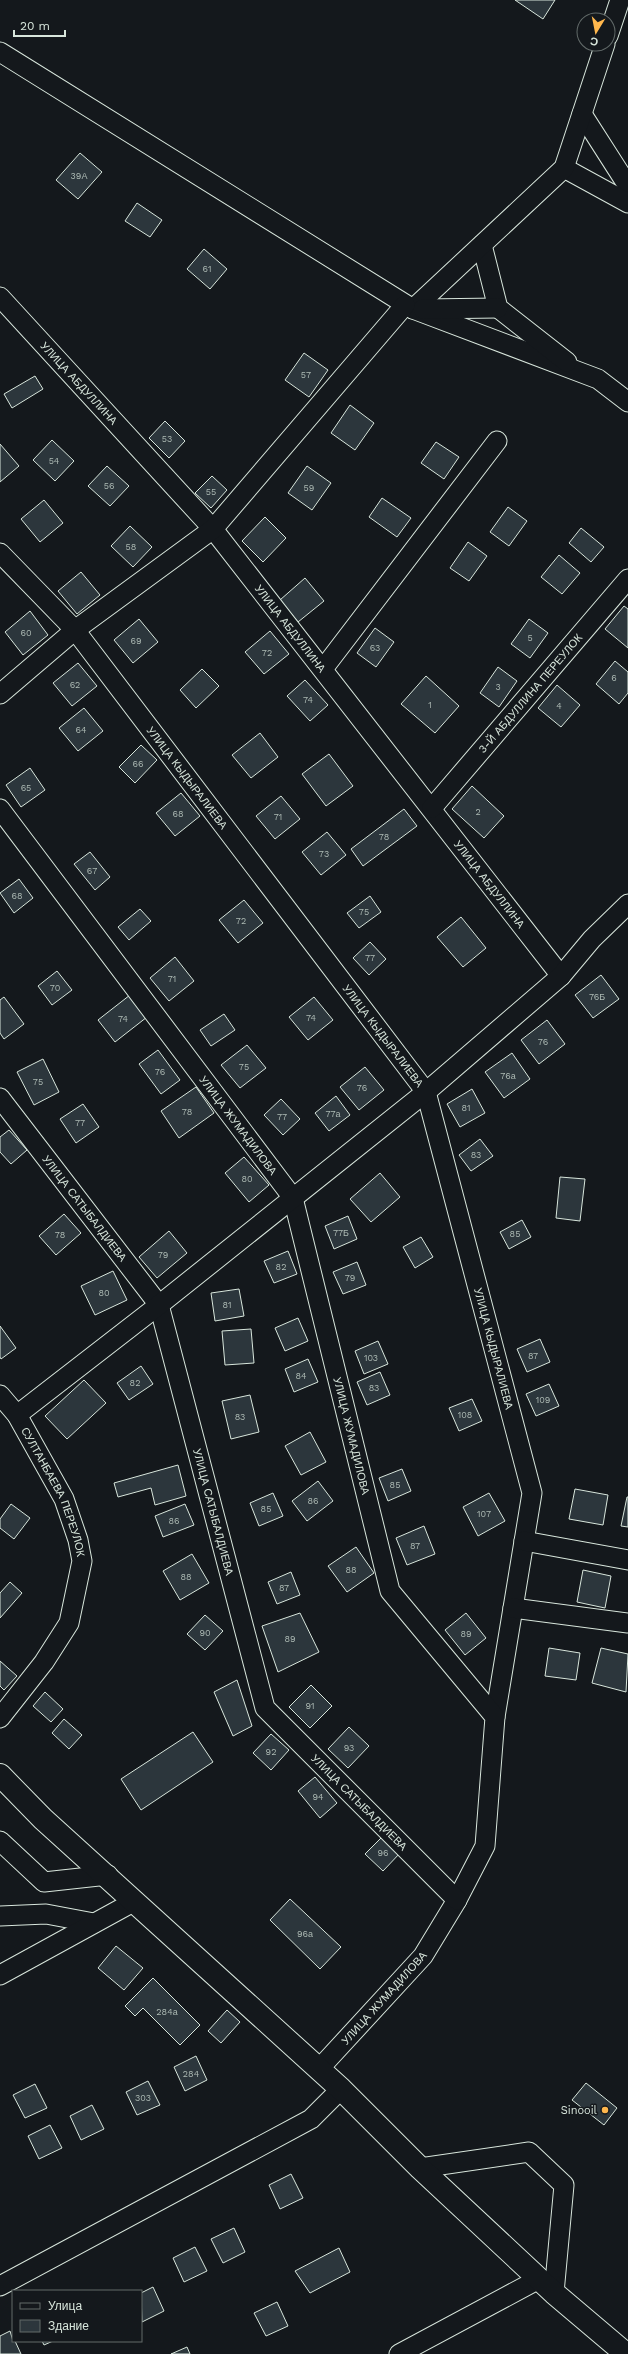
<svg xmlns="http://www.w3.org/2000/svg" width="628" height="2354" font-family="'Work Sans',sans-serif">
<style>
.building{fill:#2c363c;stroke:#d8e6dc}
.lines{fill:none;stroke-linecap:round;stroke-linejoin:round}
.minor-casing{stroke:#d8e6dc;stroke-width:21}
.major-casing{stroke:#d8e6dc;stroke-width:24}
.minor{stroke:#14181c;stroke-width:19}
.major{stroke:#14181c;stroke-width:22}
.poi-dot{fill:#ffb74d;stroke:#14181c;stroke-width:1.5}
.labels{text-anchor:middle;stroke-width:3;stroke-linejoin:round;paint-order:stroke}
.number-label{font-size:9px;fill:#adbab4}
.street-label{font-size:11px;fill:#d8e6dc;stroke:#14181c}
.poi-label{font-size:11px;fill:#d8e6dc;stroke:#14181c;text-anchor:end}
</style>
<rect width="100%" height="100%" fill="#14181c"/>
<path class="building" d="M515,0H555L543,19Z
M80,153L102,172L78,199L56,180Z
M137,203L162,220L150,237L125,221Z
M204,249L227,269L210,289L187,269Z
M304,353L328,370L309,397L285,380Z
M35,376L43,389L12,408L4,394Z
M350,405L374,423L355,450L331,433Z
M165,421L185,441L169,458L149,438Z
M52,440L74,461L55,481L33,460Z
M436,442L459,457L444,479L421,463Z
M0,444L19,466L0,482Z
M107,466L129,486L110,506L88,486Z
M307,466L331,483L312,510L288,493Z
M212,476L227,490L211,508L195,493Z
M382,498L411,518L397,537L369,517Z
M44,500L63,523L40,542L21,519Z
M508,507L527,521L509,546L490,532Z
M265,517L286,538L263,562L242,541Z
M130,526L152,547L133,567L111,546Z
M581,528L604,547L591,562L569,543Z
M468,542L487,556L469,581L450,568Z
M559,555L580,573L562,594L541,577Z
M81,572L100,595L77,614L58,591Z
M305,578L324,601L298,622L280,600Z
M624,606L628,609V648L605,629Z
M30,611L48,635L23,655L5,632Z
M139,619L158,642L133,663L114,640Z
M529,619L548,633L530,658L511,644Z
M375,628L394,642L376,667L357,653Z
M270,631L289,654L264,674L245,652Z
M615,661L628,672V693L619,704L596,684Z
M78,663L97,686L72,706L53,683Z
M498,667L517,681L499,707L480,693Z
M202,669L219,686L196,708L180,690Z
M426,676L459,706L435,733L401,704Z
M305,680L328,705L310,721L287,696Z
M557,685L580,705L561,727L538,708Z
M84,708L103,731L78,751L59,728Z
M260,733L278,757L251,778L232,755Z
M141,745L157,760L135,783L119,767Z
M329,754L353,786L326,806L302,774Z
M30,768L45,790L21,807L6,785Z
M472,786L504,816L484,838L452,809Z
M181,793L200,816L175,836L156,813Z
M281,796L300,819L275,839L256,816Z
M404,809L417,826L363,866L351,849Z
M327,832L346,855L321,875L302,852Z
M90,852L110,877L95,890L74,864Z
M19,879L33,898L14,913L0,893Z
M370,896L381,912L359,928L347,913Z
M244,900L263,923L238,943L219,920Z
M140,909L151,921L129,940L118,927Z
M461,917L486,948L463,967L437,937Z
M370,942L386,959L369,975L353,958Z
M175,957L194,981L169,1001L150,978Z
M57,971L72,990L52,1005L38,986Z
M601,975L619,999L593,1018L575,995Z
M130,995L147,1017L115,1042L98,1020Z
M4,997L24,1024L4,1039L0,1033V1000Z
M314,997L333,1020L308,1040L289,1017Z
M224,1014L235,1030L211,1046L200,1030Z
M547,1020L565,1044L539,1064L521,1040Z
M247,1045L266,1068L240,1088L221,1065Z
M158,1050L180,1080L161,1094L139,1064Z
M512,1053L530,1079L504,1098L485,1072Z
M43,1059L59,1092L34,1105L17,1072Z
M365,1067L384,1090L359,1110L340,1087Z
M196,1087L214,1113L179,1138L161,1111Z
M472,1089L485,1113L460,1127L447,1104Z
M336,1096L350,1115L329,1131L315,1113Z
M281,1099L300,1119L283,1135L264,1115Z
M83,1104L99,1127L76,1143L60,1119Z
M9,1130L27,1150L11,1164L0,1152V1137Z
M480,1139L493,1156L471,1171L459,1155Z
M244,1157L269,1185L249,1202L225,1173Z
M380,1173L400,1197L371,1222L350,1199Z
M560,1177L585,1179L580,1221L556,1218Z
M64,1214L81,1233L56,1255L39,1236Z
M348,1216L357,1239L334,1249L325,1226Z
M522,1220L531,1237L509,1249L500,1232Z
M169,1231L187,1253L157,1278L139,1257Z
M421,1237L433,1257L415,1268L403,1247Z
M288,1251L297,1274L274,1283L264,1261Z
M357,1262L366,1285L343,1294L333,1272Z
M113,1271L127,1300L95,1315L81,1286Z
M239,1289L244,1316L215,1321L211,1293Z
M298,1318L308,1341L285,1351L275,1328Z
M0,1326L16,1348L1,1359L0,1357Z
M251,1329L254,1363L225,1365L222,1331Z
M540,1339L550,1362L527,1372L517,1349Z
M378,1341L388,1364L364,1374L355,1351Z
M308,1359L318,1382L294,1392L285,1369Z
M141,1366L153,1384L129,1400L117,1383Z
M380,1372L390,1395L367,1405L357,1382Z
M84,1380L106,1403L67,1439L45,1416Z
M549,1384L559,1406L536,1416L526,1394Z
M250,1395L259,1432L231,1439L222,1401Z
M472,1399L482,1421L459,1431L449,1408Z
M310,1432L326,1462L301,1475L285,1446Z
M178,1465L186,1496L155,1505L151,1488L118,1497L114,1483Z
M402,1469L411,1491L388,1501L379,1478Z
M318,1481L333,1501L307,1521L292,1501Z
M575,1489L608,1495L603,1525L569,1519Z
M273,1493L283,1516L259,1526L250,1503Z
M489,1493L505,1521L478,1536L463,1507Z
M627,1497H628V1527L621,1526Z
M11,1504L30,1518L14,1539L0,1528V1519Z
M185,1504L194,1525L163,1537L155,1516Z
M424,1526L435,1554L407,1565L396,1538Z
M356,1547L374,1573L347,1592L328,1566Z
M192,1554L209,1583L180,1600L163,1571Z
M583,1570L611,1576L605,1608L577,1602Z
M291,1572L300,1595L277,1604L268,1582Z
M10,1582L22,1593L0,1618V1593Z
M300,1613L319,1652L278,1672L262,1626Z
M466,1613L486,1638L465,1655L445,1630Z
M205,1615L223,1631L205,1650L187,1634Z
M549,1648L580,1653L576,1680L545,1676Z
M601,1648L628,1654L626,1692L592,1683Z
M0,1661L17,1676L4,1690L0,1686Z
M237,1680L252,1726L233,1736L214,1692Z
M311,1685L332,1706L310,1728L289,1707Z
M45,1692L63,1709L51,1722L33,1706Z
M64,1719L82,1735L69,1749L52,1733Z
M349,1727L369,1746L348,1768L328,1749Z
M193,1732L213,1762L141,1810L121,1779Z
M271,1734L289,1750L271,1770L253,1753Z
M315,1777L337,1803L320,1818L298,1791Z
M384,1835L401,1852L383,1871L365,1854Z
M290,1899L341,1947L320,1969L270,1920Z
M116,1946L143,1968L124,1990L98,1968Z
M153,1978L200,2025L180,2045L143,2008L135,2016L125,2006Z
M227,2010L240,2022L221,2043L208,2031Z
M196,2056L207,2080L185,2091L174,2067Z
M148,2081L160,2105L137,2115L126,2092Z
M586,2083L617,2108L604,2125L572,2100Z
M35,2084L47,2108L25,2118L13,2095Z
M92,2105L104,2129L81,2140L70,2116Z
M50,2125L62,2148L39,2159L28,2136Z
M291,2174L303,2198L280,2209L269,2185Z
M234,2228L245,2252L223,2263L211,2239Z
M195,2247L207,2271L184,2282L173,2258Z
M339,2248L350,2272L310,2293L295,2271Z
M153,2287L164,2311L142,2322L141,2293Z
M277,2302L288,2326L266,2336L254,2313Z
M10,2331L13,2341H15L21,2354H0V2336Z
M42,2341H53L44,2345Z
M187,2347L190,2354H171Z"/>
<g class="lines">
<defs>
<g id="minor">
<path d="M608,36L620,0"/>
<path d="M0,52L413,309L598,379L628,402"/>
<path d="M582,114L628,186"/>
<path d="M564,168L628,203"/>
<path d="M482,245L498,308L567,362"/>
<path id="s1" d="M0,297L213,529L561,976"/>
<path d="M413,309L564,168L605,44"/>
<path d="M423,309L498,308"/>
<path id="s2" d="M0,553L75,630L426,1092L532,1493L495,1717"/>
<path d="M323,669L497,441"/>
<path d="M0,694L75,630L213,529L405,305"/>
<path id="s3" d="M432,808L628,579"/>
<path id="s4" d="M0,809L293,1198L390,1591L495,1717L485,1846L457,1900L423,1956L319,2069"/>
<path id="s5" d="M0,1098L159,1305L265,1708L457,1900"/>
<path id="s6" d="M0,1395L17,1415L64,1499L78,1540L82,1561L69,1623L44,1662L0,1718"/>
<path d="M17,1415L159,1305L426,1092L561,976L592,939L628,904"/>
<path d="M524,1541L628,1560"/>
<path d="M513,1608L628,1623"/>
<path d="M0,1841L44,1882L108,1875"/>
<path d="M0,1916L46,1914L94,1923"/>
<path d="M0,1975L135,1901"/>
<path d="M420,2168L529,2152L564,2185L554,2293"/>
<path d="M0,2286L311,2119L341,2089"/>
<path d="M399,2354L539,2279"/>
</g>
<path id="major" d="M0,1775L43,1819L341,2089L420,2168L554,2293L626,2354"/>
</defs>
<use href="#minor" class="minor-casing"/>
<use href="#major" class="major-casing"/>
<use href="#minor" class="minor"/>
<use href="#major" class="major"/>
</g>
<circle class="poi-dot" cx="605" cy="2110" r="4"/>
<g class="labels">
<g class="number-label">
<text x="79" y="179">39А</text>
<text x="207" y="272">61</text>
<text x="306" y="378">57</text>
<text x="167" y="442">53</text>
<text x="54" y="464">54</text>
<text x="109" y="489">56</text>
<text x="309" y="491">59</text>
<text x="211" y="495">55</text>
<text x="131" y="550">58</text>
<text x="26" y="636">60</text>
<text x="530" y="641">5</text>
<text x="136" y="644">69</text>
<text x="375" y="651">63</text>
<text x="267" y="656">72</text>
<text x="614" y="681">6</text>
<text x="75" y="688">62</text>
<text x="498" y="690">3</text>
<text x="308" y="703">74</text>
<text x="430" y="708">1</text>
<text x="559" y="709">4</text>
<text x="81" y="733">64</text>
<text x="138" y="767">66</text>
<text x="26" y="791">65</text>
<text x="478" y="815">2</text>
<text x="178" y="817">68</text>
<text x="278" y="820">71</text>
<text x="384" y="840">78</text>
<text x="324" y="857">73</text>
<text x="92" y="874">67</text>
<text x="17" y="899">68</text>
<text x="364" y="915">75</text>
<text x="241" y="924">72</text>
<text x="370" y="961">77</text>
<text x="172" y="982">71</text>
<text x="55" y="991">70</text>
<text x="597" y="1000">76Б</text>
<text x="311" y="1021">74</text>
<text x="123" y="1022">74</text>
<text x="543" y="1045">76</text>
<text x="244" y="1070">75</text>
<text x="160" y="1075">76</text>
<text x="508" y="1079">76а</text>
<text x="38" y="1085">75</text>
<text x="362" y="1091">76</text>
<text x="466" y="1111">81</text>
<text x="187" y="1115">78</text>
<text x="333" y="1117">77а</text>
<text x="282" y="1120">77</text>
<text x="80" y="1126">77</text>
<text x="476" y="1158">83</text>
<text x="247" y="1182">80</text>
<text x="341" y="1236">77Б</text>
<text x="515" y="1237">85</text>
<text x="60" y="1238">78</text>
<text x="163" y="1258">79</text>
<text x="281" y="1270">82</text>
<text x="350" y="1281">79</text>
<text x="104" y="1296">80</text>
<text x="227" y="1308">81</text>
<text x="533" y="1359">87</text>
<text x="371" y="1361">103</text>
<text x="301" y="1379">84</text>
<text x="135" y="1386">82</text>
<text x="374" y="1391">83</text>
<text x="543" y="1403">109</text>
<text x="465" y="1418">108</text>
<text x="240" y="1420">83</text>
<text x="395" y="1488">85</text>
<text x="313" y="1504">86</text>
<text x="266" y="1512">85</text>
<text x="484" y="1517">107</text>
<text x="174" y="1524">86</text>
<text x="415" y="1549">87</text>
<text x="351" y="1573">88</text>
<text x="186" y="1580">88</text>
<text x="284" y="1591">87</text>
<text x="205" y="1636">90</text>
<text x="466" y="1637">89</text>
<text x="290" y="1642">89</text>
<text x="310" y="1709">91</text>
<text x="349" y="1751">93</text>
<text x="271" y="1755">92</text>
<text x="318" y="1800">94</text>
<text x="383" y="1856">96</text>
<text x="305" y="1937">96а</text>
<text x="167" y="2015">284а</text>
<text x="191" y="2077">284</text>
<text x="143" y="2101">303</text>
</g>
<g class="street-label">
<text dy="4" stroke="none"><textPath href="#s1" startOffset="117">УЛИЦА АБДУЛЛИНА</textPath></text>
<text dy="4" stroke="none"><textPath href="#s1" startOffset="441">УЛИЦА АБДУЛЛИНА</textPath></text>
<text dy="4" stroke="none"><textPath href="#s3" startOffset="151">3-Й АБДУЛЛИНА ПЕРЕУЛОК</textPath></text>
<text dy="4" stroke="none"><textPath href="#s2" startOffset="293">УЛИЦА КЫДЫРАЛИЕВА</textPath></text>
<text dy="4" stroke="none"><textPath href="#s1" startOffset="765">УЛИЦА АБДУЛЛИНА</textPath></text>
<text dy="4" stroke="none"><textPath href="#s2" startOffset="617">УЛИЦА КЫДЫРАЛИЕВА</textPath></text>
<text dy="4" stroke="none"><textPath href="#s4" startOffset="396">УЛИЦА ЖУМАДИЛОВА</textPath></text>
<text dy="4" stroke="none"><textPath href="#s5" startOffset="139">УЛИЦА САТЫБАЛДИЕВА</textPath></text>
<text dy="4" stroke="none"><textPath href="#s2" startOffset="953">УЛИЦА КЫДЫРАЛИЕВА</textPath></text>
<text dy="4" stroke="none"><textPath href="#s4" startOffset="732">УЛИЦА ЖУМАДИЛОВА</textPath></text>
<text dy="4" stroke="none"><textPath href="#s6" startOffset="112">СУЛТАНБАЕВА ПЕРЕУЛОК</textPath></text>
<text dy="4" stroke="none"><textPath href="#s5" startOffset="475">УЛИЦА САТЫБАЛДИЕВА</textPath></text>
<text dy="4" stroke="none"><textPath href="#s5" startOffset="811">УЛИЦА САТЫБАЛДИЕВА</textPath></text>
<text transform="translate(384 1998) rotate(-48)" y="4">УЛИЦА ЖУМАДИЛОВА</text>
</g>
<g class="poi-label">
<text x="597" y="2114">Sinooil</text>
</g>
</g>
<rect x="12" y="2290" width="130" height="52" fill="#14181c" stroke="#626a69"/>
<rect x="20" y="2303" width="20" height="6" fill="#14181c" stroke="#626a69"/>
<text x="48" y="2310" font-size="12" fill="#d8e6dc">Улица</text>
<rect x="20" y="2320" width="20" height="12" fill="#2c363c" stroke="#626a69"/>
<text x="48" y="2330" font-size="12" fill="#d8e6dc">Здание</text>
<g transform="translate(596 32) rotate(190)"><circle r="19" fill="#14181c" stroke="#626a69"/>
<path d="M0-3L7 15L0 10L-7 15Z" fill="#ffb74d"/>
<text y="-6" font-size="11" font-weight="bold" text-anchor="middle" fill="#d8e6dc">С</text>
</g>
<path d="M14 30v6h51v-6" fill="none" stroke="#d8e6dc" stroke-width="2"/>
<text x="20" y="30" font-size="12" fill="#d8e6dc" stroke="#14181c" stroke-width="3" paint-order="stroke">20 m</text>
</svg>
